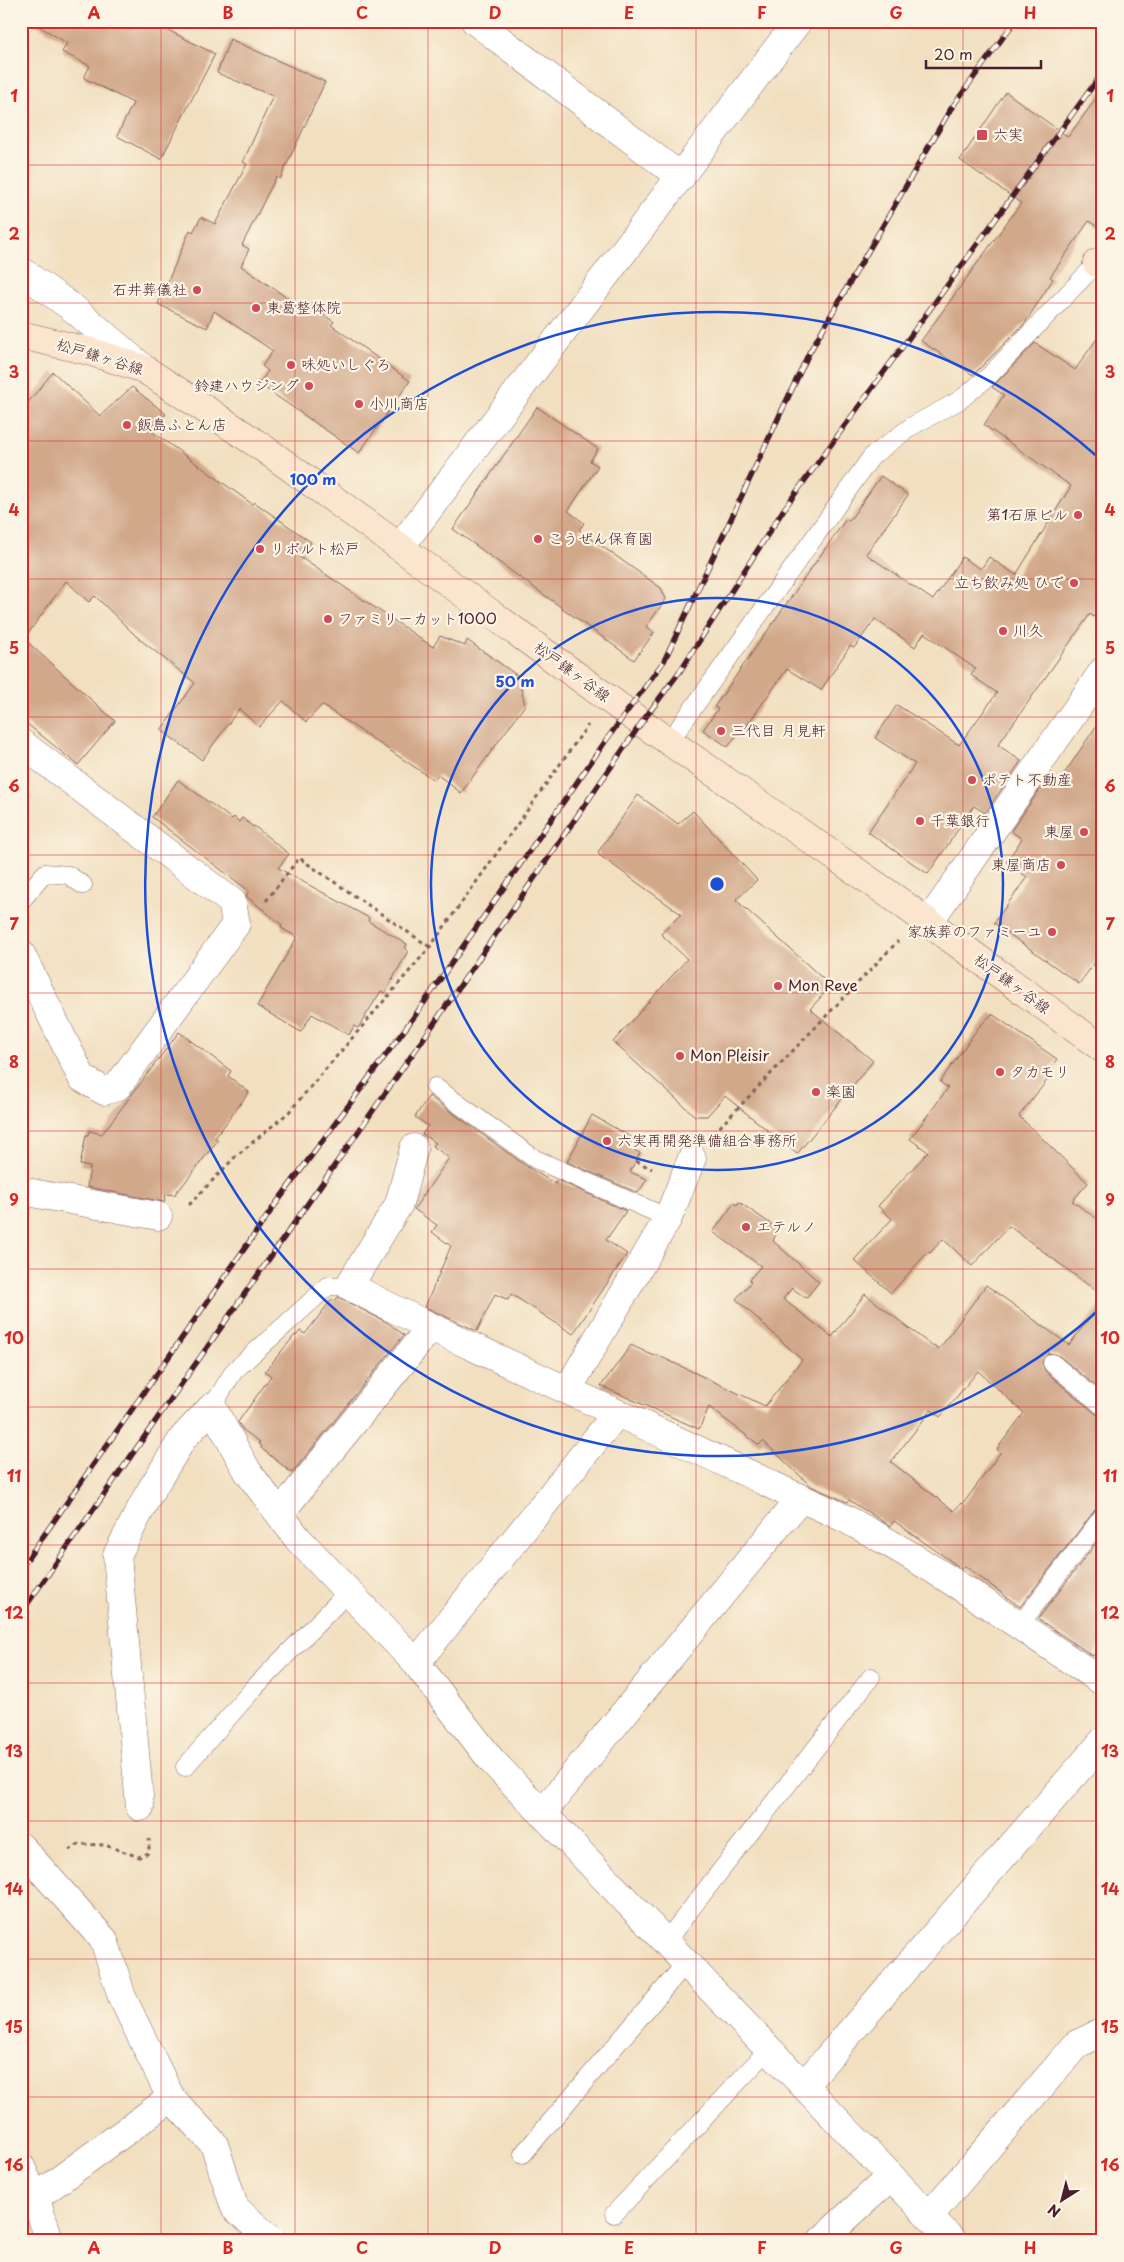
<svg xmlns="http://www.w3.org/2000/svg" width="1124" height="2262" font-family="'Playpen Sans','Klee One',sans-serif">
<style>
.building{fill:#d2a88a;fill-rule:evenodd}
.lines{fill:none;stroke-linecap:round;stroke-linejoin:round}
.service-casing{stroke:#84625f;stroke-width:19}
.minor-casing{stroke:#84625f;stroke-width:29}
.tertiary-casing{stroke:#84625f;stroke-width:29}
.secondary-casing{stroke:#84625f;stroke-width:29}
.path{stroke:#84625f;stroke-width:3;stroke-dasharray:4 4;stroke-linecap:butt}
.service{stroke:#fff;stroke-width:18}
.minor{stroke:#fff;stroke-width:28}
.tertiary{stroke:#fff;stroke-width:28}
.secondary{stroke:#fbe5cf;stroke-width:28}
.rail-casing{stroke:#4a1f2b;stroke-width:5.5}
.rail{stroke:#fcf5e5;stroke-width:4;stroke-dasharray:11;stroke-linecap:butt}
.grid{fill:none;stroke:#d62828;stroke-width:1;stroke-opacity:0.55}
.ring{fill:none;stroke:#1d4ed8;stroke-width:2.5}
.poi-dot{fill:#d1495b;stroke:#fcf5e5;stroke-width:2}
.labels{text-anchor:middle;stroke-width:4.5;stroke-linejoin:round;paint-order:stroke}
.poi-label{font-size:15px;fill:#4a1f2b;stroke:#fcf5e5;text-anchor:start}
.street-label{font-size:15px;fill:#4a1f2b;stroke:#fcf5e5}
.centre{fill:#1d4ed8;stroke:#fcf5e5;stroke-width:2.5}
.ring-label{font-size:15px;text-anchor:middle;font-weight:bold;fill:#1d4ed8;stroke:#fcf5e5;stroke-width:4.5;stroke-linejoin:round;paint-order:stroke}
.neatline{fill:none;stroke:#d62828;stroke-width:2}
.grid-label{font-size:16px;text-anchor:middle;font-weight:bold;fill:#d62828}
</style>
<rect width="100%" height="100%" fill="#fcf5e5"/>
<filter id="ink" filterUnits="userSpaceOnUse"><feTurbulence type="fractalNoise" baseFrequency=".02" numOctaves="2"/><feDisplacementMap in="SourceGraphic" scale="10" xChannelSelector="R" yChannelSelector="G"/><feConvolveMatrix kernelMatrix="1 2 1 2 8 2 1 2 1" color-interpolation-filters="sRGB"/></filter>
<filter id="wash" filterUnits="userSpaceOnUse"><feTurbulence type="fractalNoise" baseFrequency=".0096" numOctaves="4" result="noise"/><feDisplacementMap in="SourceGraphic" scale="20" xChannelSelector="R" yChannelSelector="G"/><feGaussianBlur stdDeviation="1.12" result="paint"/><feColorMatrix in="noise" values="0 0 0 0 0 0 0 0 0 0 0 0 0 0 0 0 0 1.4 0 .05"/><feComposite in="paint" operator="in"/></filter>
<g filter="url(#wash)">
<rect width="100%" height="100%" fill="#f1dfbf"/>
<g id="blocks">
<path class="building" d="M30,21H150L215,54L161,159L117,136L133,103L84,78L90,66L62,52L67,43Z
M230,39L325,82L280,179L276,177L242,245L249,249L241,266L306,311L310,305L334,322L331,325L410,381L359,453L259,384L268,371L262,366L273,351L214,311L207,328L158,304L190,230L193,232L201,217L215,224L247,164L243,162L273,96L217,73Z
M1103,89V231L1089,221L1050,277L1053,279L1025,323L973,375L921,341L1021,203L960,160L1006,92L1068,137Z
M1103,330V623L1090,614L998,745L1021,761L985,813L974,806L928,874L868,832L915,764L875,738L897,705L959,745L997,693L971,675L976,669L924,633L915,647L875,619L854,648L850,646L821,690L787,669L745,728L743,726L728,747L703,730L718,709L714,707L846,519L849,521L881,476L908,495L866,554L933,600L962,557L981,569L989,557L1016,575L1071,486L984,425L1004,395L992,387L1035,343L1075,370Z
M53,372L100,416L132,387L166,414L150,430L252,504L254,502L311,542L300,557L433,647L440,636L465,646L467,640L518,676L525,705L461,793L438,775L434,780L322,705L306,722L283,701L259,727L239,709L202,760L161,730L195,683L137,637L95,596L89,602L66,581L24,639L115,721L78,765L21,719V411Z
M537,407L598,449L590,461L598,466L568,511L584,523L579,530L661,588L666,599L646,627L654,633L634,660L453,529Z
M1103,716V951L1079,984L994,923L1027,877L1006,862L1022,839L1011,831L1047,779L1056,786Z
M178,780L232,819L234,817L239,822L242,818L253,827L254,826L289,854L278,868L369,918L368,921L407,944L405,949L408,951L385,993L381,991L358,1028L354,1026L349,1035L312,1014L301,1032L257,1006L297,937L281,928L282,925L246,896L249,891L152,817Z
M638,795L678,824L693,811L757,880L736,900L831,986L810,1009L873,1061L797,1154L725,1096L707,1116H695L613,1042L687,959L661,934L681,914L599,855L600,854L598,852Z
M992,1014L1057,1059L1044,1076L1048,1079L1019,1116L1088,1183L1072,1201L1103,1223V1296L1009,1226L972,1266L943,1239L930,1253L928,1252L891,1293L854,1260L892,1219L878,1206L928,1152L910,1139L948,1088L940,1082L978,1028Z
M179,1032L231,1071L228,1076L249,1092L215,1138L218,1140L179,1190H177L175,1195L166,1194L164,1202L87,1187L90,1167L80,1165L86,1135H88L89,1131L102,1134Z
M429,1096L529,1168L555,1184L557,1180L626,1211L606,1240L627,1254L573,1334L511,1294L508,1300L495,1294L477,1331L425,1307L451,1246L432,1232L437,1225L414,1209L449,1158L433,1146L436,1143L422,1134L428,1126L415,1117Z
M592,1115L636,1140L631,1149L640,1153L630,1172L647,1179L638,1193L567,1162Z
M739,1202L778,1229L773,1241L819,1282L806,1298L792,1288L783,1299L832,1337L865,1294L932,1346L934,1345L939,1349L986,1285L1069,1345L1103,1300V1392L1058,1355L1048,1353L1042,1362L1045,1371L1096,1414L1103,1416V1506L1095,1510L1020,1607L965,1566L962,1569L894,1521L890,1526L849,1500L847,1502L811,1486L763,1441L759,1445L709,1407L699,1429L601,1386L631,1345L654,1356L655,1354L765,1406L802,1360L736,1299L751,1282L749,1280L761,1266L713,1232L734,1203L737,1205ZM978,1371L1024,1413L997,1449L1000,1453L963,1504L961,1503L954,1511L891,1462L931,1410L940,1417Z
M338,1297L388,1323L404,1335L292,1473L261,1448L262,1446L258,1443L260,1442L243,1430L238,1422L271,1376L265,1371L295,1335L296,1336L300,1331L305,1334L332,1299L334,1302Z
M1103,1534V1642L1093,1656L1038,1619Z"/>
</g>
</g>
<g filter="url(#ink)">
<use href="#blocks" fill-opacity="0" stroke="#84625f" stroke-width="1"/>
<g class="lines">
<defs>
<path id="service" d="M669,742L872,456L912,426L960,400L988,377L1097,263
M21,901L45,873L68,875L83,885
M435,1087L535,1159L668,1218
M1052,1363L1103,1406
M212,1407L234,1371L328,1286H349
M1019,1626L1103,1516
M185,1767L254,1688L348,1592
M666,1941L871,1677
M523,2154L686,1963
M614,2214L769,2049"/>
<path id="minor" d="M475,21L681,177
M21,271L74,309L144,369
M400,547L798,21
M21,743L232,902L236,924L117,1087L104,1091L82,1078L21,954
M414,1148L399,1204L349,1286C486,1357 629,1416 768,1483C797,1498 829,1509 857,1525C942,1571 1022,1628 1103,1682
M21,1191L158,1216
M568,1389L668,1218L692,1158
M280,1513L430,1328
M416,1663L617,1413
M140,1807L117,1555L148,1495L183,1438L212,1407L248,1472L298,1539L416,1663L492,1761L953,2241
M542,1813L800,1499
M21,1847L104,1940L122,1997L171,2098L214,2144L235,2208L272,2241
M804,2085L1103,1741
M21,2167L35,2198L50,2241
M35,2198L171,2098
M929,2216L1077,2044L1103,2032
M821,2241L891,2176"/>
<path id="tertiary" d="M928,923L1103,671"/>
<path id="secondary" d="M1097,263L1103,262
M21,335L88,351L144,369L196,403L266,450L628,713L896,899L1103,1049"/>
</defs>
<use href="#service" class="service-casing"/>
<use href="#minor" class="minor-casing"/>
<use href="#tertiary" class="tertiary-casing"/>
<use href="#secondary" class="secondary-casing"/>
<path class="path" d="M266,901L299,858L430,947
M714,1133L898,941
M636,1161L652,1169
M189,1205L235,1157L289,1112L430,947L588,725
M69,1850L79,1844L105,1845L139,1857L149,1853V1839"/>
<use href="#service" class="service"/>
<use href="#minor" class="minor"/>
<use href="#tertiary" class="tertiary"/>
<use href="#secondary" class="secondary"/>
<defs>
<path id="rail" d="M21,1568L275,1205L419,1010L607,739L664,661L809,353L950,110L1015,21
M21,1613L435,1022L642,722L680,671L784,509L1103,72"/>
</defs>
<use href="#rail" class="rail-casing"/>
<use href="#rail" class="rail"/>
</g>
</g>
<path class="grid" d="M161,21V2241M295,21V2241M428,21V2241M562,21V2241M696,21V2241M829,21V2241M963,21V2241M21,165H1103M21,303H1103M21,441H1103M21,579H1103M21,717H1103M21,855H1103M21,993H1103M21,1131H1103M21,1269H1103M21,1407H1103M21,1545H1103M21,1683H1103M21,1821H1103M21,1959H1103M21,2097H1103"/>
<g class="ring">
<circle cx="717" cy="884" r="286"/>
<path d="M1100 1309A572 572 0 1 1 1100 459"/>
</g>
<g class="poi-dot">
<rect x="976" y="129" width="12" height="12" rx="2.5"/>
<circle cx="197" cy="290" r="5"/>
<circle cx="256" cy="308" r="5"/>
<circle cx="291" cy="365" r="5"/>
<circle cx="309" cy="386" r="5"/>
<circle cx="359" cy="404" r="5"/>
<circle cx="127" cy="425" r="5"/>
<circle cx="1078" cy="515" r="5"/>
<circle cx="538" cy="539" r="5"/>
<circle cx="260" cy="549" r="5"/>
<circle cx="1074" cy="583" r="5"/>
<circle cx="328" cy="619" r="5"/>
<circle cx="1003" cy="631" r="5"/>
<circle cx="721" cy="731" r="5"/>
<circle cx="972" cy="780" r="5"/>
<circle cx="920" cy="821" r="5"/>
<circle cx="1084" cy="832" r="5"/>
<circle cx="1061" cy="865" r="5"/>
<circle cx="1052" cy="932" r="5"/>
<circle cx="778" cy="986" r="5"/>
<circle cx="680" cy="1056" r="5"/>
<circle cx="1000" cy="1072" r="5"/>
<circle cx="816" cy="1092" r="5"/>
<circle cx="607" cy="1141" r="5"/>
<circle cx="746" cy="1227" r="5"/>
</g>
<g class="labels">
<g class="poi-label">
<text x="993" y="140">六実</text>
<text x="187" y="295" text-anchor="end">石井葬儀社</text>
<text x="266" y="313">東葛整体院</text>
<text x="301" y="370">味処いしぐろ</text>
<text x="299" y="391" text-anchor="end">鈴建ハウジング</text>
<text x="369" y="409">小川商店</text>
<text x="137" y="430">飯島ふとん店</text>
<text x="1068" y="520" text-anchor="end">第1石原ビル</text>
<text x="548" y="544">こうぜん保育園</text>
<text x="270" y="554">リボルト松戸</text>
<text x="1064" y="588" text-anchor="end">立ち飲み処 ひで</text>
<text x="338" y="624">ファミリーカット1000</text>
<text x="1013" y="636">川久</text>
<text x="731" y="736">三代目 月見軒</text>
<text x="982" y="785">ポテト不動産</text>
<text x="930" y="826">千葉銀行</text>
<text x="1074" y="837" text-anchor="end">東屋</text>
<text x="1051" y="870" text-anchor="end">東屋商店</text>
<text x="1042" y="937" text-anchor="end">家族葬のファミーユ</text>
<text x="788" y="991">Mon Reve</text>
<text x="690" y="1061">Mon Pleisir</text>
<text x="1010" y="1077">タカモリ</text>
<text x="826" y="1097">楽園</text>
<text x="617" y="1146">六実再開発準備組合事務所</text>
<text x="756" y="1232">エテルノ</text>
</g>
<g class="street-label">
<text transform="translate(100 357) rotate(17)" y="5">松戸鎌ヶ谷線</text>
<text transform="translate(572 672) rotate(36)" y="5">松戸鎌ヶ谷線</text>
<text transform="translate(1012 984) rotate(36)" y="5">松戸鎌ヶ谷線</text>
</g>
</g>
<circle cx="717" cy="884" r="8" class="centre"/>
<g class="ring-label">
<text x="313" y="485">100 m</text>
<text x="515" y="687">50 m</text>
</g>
<rect width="1124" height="2262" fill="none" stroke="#fcf5e5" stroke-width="55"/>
<g transform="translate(1062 2200) rotate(216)" stroke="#fcf5e5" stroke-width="4" paint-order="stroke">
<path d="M0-4L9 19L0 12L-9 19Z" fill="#4a1f2b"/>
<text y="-8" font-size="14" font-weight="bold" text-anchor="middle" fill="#4a1f2b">N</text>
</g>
<path d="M926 60v8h115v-8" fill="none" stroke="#4a1f2b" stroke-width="2.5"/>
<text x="934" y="60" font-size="15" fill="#4a1f2b" stroke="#fcf5e5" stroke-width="4" paint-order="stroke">20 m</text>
<rect x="28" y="28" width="1068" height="2206" class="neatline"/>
<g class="grid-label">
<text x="94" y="19">A</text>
<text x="228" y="19">B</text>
<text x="362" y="19">C</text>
<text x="495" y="19">D</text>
<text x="629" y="19">E</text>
<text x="762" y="19">F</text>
<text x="896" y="19">G</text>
<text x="1030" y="19">H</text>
<text x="14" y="102">1</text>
<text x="1110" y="102">1</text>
<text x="14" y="240">2</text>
<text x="1110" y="240">2</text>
<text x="14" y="378">3</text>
<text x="1110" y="378">3</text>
<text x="14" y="516">4</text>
<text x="1110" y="516">4</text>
<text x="14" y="654">5</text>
<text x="1110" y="654">5</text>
<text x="14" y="792">6</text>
<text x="1110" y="792">6</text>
<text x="14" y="930">7</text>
<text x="1110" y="930">7</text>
<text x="14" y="1068">8</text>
<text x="1110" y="1068">8</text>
<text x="14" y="1206">9</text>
<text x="1110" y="1206">9</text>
<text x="14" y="1344">10</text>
<text x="1110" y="1344">10</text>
<text x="14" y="1482">11</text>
<text x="1110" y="1482">11</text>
<text x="14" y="1619">12</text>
<text x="1110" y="1619">12</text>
<text x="14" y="1757">13</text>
<text x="1110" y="1757">13</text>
<text x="14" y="1895">14</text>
<text x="1110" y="1895">14</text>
<text x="14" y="2033">15</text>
<text x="1110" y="2033">15</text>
<text x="14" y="2171">16</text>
<text x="1110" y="2171">16</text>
<text x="94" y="2254">A</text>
<text x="228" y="2254">B</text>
<text x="362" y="2254">C</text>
<text x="495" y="2254">D</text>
<text x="629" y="2254">E</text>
<text x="762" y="2254">F</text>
<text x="896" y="2254">G</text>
<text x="1030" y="2254">H</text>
</g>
</svg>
